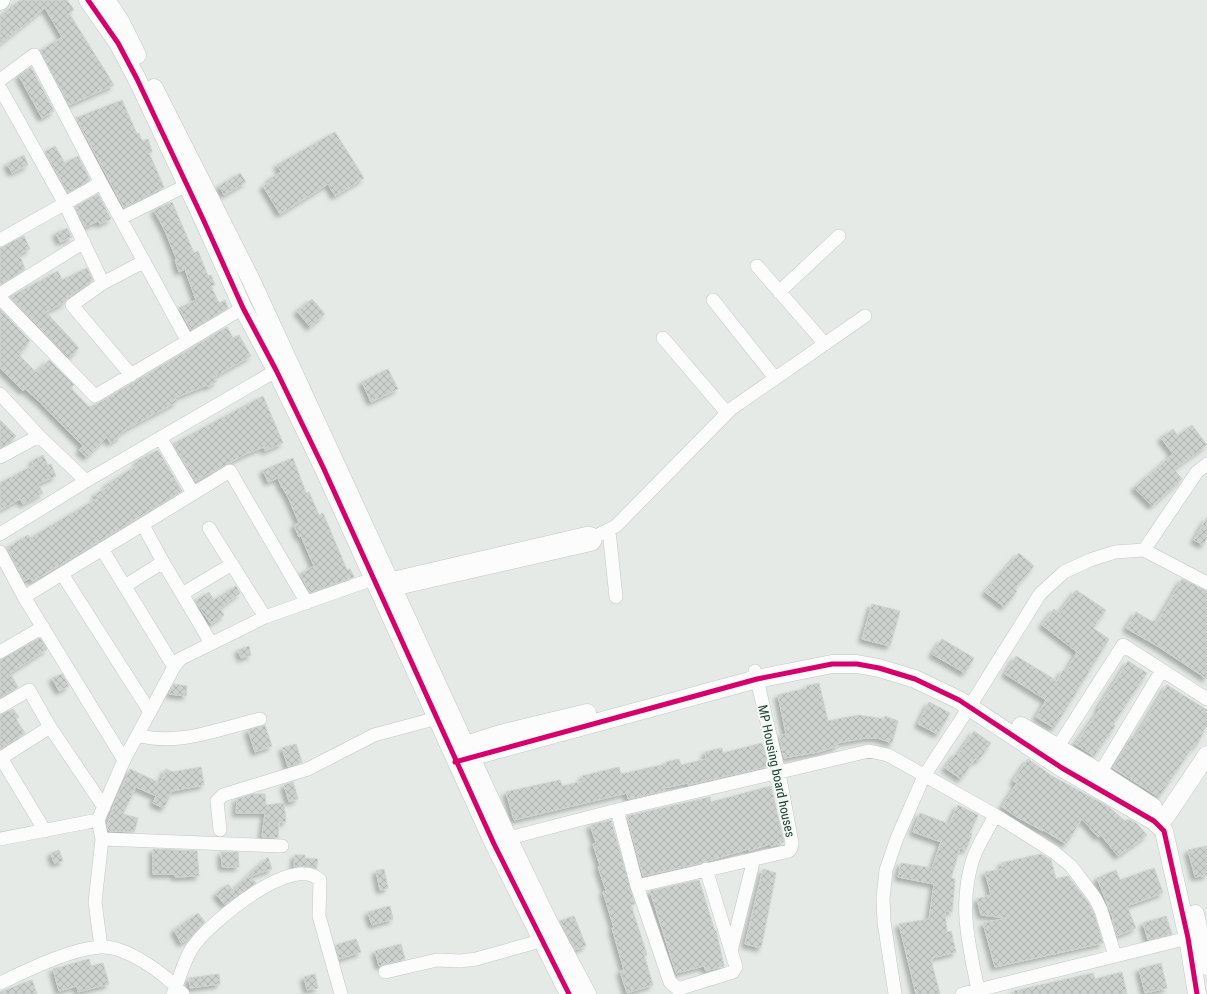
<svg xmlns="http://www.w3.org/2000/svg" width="1207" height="994" font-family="'Roboto Condensed',sans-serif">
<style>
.building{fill:url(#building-cross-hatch);stroke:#cdd3d0;filter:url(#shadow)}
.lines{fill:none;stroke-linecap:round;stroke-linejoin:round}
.street-casing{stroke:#c2c7c4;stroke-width:14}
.secondary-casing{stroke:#c0c8c4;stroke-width:19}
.street{stroke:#fbfcfb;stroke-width:13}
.secondary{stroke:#fbfcfb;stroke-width:18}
.cycleway-casing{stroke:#f3f9f5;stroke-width:8}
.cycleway{stroke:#d6006c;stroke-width:5}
.labels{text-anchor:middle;stroke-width:4;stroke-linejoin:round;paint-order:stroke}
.street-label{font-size:13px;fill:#214033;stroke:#f3f9f5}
</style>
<defs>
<pattern id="building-cross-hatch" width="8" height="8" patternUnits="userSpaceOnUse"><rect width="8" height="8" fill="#ccd1ce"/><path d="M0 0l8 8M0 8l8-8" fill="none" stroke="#afb4b1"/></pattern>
<filter id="shadow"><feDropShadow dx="-3.5" dy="3.5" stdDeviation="2" flood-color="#0004"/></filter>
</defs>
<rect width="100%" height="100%" fill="#e5eae7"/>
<path class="building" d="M20,0H67L74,10L69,13L114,85L69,105L40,51L62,37L45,8L0,44V16Z
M31,67L54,111L42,118L19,76Z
M122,100L137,134L139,133L142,141L148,139L152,152L149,153L164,187L124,208L76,118Z
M335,132L364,178L335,196L328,184L280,214L263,186L271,181L269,179L281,172L277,165Z
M55,146L65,163L78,156L90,180L68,193L45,152Z
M24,155L28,165L12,173L7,164Z
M240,173L246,182L224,195L219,186Z
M98,194L111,219L100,224L98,221L85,227L75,207Z
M172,202L194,253L198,251L208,276L211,275L215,285L211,286L219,303L225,300L228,308L191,330L179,308L196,300L185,269L179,272L175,260H177L165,231L154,210Z
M67,228L72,237L60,242L56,233Z
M24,236L30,249L19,254L25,269L0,285V248Z
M87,268L93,280L67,298L64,303L46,312L79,348L69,358L10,297L58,271L62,280Z
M312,299L325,314L310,327L297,311Z
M0,309L30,341L19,355L36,372L49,360L74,385L71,388L89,407L99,403L227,327L233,338L239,335L251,356L214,377L217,381L208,387L207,385L175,398L177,402L128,428L119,434L121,436L110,443L107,437L87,457L79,450L83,446L39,401L25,389L23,391L0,368Z
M388,369L398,389L371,402L362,382Z
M263,396L283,443L265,451L264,447L246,454L195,481L173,444Z
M0,420L16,436L9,443L0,448Z
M1192,425L1207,445L1174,469L1182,479L1152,506L1134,488L1173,454L1161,438L1173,429L1178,436Z
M158,450L182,491L45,574L32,581L30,578L24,581L7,548L28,535L30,538L98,498L95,494L108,487L106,485L139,464L137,461Z
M43,455L48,465L51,464L56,476L38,484L43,493L23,504L20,499L0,510V483L34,465L32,461Z
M293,458L306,493L309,492L319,515L323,513L347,570L350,569L354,577L310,593L300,574L314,566L301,536L299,537L294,525L299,523L289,499L283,488H282L278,478L268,482L263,470Z
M1207,517V538L1203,545L1194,540Z
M1019,553L1034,566L1014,589L1017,591L1004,607L985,592Z
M1182,579L1207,591V679L1159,647L1126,628L1136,612L1153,622L1154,620L1157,622Z
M236,586L240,593L220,608L224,615L211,624L195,601L209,592L214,600Z
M1076,590L1106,610L1093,628L1109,639L1054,728L1036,717L1046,700L1005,674L1016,656L1057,681L1063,670L1066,672L1077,652L1042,625L1054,609L1059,613Z
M872,604L900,611L890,646L862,639Z
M40,638L47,649L10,673L18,687L0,698V660Z
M942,639L974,658L965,673L932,654Z
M249,646L251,655L241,658L238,650Z
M1128,661L1147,673L1113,724L1115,726L1094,756L1075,744L1100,709L1098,708Z
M62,674L69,686L59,691L52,678Z
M819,683L828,721L859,715L884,719L885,716L898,721L892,743L877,738H866L837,743L838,746L818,752L784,758L779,736L786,734L778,695L807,688L806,686Z
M174,684L187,686L186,696L169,694Z
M1167,685L1207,710V725L1196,746L1194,745L1159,797L1113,768L1132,736L1135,738Z
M929,702L950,713L938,734L918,724Z
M13,709L19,717L16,719L25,733L0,749V715Z
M265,725L272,746L255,752L248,730Z
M974,731L991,743L978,761L975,759L961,779L945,768L956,753L958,755Z
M762,743L769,766L688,785V783L664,788L665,791L628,799L627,793L514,820L506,792L560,780L562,786L584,781L582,776L619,767L621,774L666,764V762L679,759L681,765L706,759L705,752L722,748L723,753Z
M296,744L302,762L288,767L282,748Z
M1028,759L1052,776L1109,807L1125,821L1129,819L1136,823L1147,835L1118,856L1101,835L1098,837L1082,819L1066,844L1042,829L1043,831L1017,817L1002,807L1017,783L1013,781Z
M201,767L204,785L172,791L164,808L153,803L156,796L136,787L123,814L138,818L134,832L109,831L107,826L114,804L130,769L160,783L166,769L173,772Z
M293,782L298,799L289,802L284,785Z
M771,786L784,842L771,846L770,844L749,851L748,849L701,863L643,876L627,816L710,797L711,802Z
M253,794H265L266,805L284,803L286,822H279L278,838L262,837L265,813H236L237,799Z
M958,805L978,815L970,833L972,834L966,850L960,848L951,878L955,879L952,912L945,911L947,932L951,931L956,952L932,958L933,960H931L940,994H916L899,924L929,919L934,884L898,877L901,863L932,868L941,842L913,832L920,813L949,824Z
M611,820L635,904L631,905L647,955H644L653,985L627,993L620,971L624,970L612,928H614L603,892L606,891L598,867L600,866L593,844L596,843L590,825Z
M1207,846V875L1195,877L1188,850Z
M153,849L197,851L199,876L175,877V874H153Z
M59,850L63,861L54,863L51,853Z
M221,852H238L239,867H222Z
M1041,854L1051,860L1056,879L1068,876L1088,902L1094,913L1103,943L995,967L983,923L1007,918L981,915L977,899L991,895L985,872L1003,869L1001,863Z
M295,855H305V858L318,859L316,869L307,866L294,867Z
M268,857L272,869L250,876L256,883L225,905L216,894L228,884L233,890Z
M1154,868L1163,893L1127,906L1136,928L1117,936L1112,920L1114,921L1097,878L1116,870L1120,880Z
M384,869L388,888L380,890L376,871Z
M763,869L776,873L761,948L745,944Z
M699,880L715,931L716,930L724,966L706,971L704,966L676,973L650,891Z
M390,906L393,919L372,925L368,912Z
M198,913L205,922L189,939L181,943L174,930Z
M574,916L586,946L575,950L560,921Z
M1166,916L1172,934L1148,940L1143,923Z
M356,939L361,952L339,959L336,945Z
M401,944L405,959L379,966L375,951Z
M89,959L91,966L103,963L109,984L78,992L77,986L59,991L53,969Z
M1161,963L1167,988L1145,993L1139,969Z
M1122,972L1127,994H1014V991L1093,973L1095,979Z
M219,974L220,984L190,988L189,978Z
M315,974L318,988L307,990L304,977Z
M32,980L37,994H0V992Z"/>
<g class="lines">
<defs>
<path id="street" d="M0,80L34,55L101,183L187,340
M0,88L64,202L103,283
M121,218L187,185
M0,240L101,183
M757,266L825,344
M779,292L839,236
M0,294L84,242
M0,298L95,396L243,308
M713,300L775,378
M663,338L727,413
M131,375L72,305L103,283L143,262
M0,394L39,436L86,481
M161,439L193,493
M0,457L39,436
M143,525L163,562
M209,528L265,617
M609,531L616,597
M0,534L86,481L284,366
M594,537L616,526L731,409L865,316
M102,549L174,667
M1144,550L1197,472L1207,464
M0,552L24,597L124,760
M62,574L150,712
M390,579L588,533L592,534L595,541L593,544L395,589
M125,586L163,562L211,643
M182,594L232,564
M24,597L230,471L307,603
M0,652L43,627
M0,707L29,690L50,727L104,807
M138,735C177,747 222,728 260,719
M1057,748L1123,645L1207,699
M1100,773L1162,670
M617,810L637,886L670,982L678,989L733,972L736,967L706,869
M220,830L217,801L223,795L308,769L374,735L445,716
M45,831L1,758L50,727
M0,839L98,820
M102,839L282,846
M501,840L617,810L869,751L888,755L995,815L1054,852L1071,866L1095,898L1101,910L1115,956
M637,886L789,851L791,848L792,843L779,773L755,671
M101,947L95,902L102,839L98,820L124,760L174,667L180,659L265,617L381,576
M731,951L754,859
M385,972L437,960L460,961L476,959L551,938
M0,983C28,970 70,949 100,947C127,945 166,975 183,994
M978,990C969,945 958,905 973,859C978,844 988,830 995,815
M173,994C180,978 184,958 195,944C212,922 292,853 320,880L319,916L341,994
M895,994L884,922L883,898L886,870L897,838L924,776L970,706L1040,594L1064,572L1090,560L1115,552L1144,550L1207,583
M962,994L1188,938"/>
<path id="secondary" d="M88,0L118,43L137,79L203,219L243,308L276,370L323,467L494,844L569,994
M106,0L120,21L137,55
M0,1L1,0
M154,88L250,278L508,838L547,919L587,994
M1021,726L1100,773L1153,807
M456,748L500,734L587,713
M459,760L757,679L832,664H857L879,668L915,679L959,700L1062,768L1154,821L1164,831L1188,938L1197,994
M1158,825L1166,816L1207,755
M1195,914L1207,966"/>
</defs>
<use href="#street" class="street-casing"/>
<use href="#secondary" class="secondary-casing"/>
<use href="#street" class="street"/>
<use href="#secondary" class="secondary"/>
<defs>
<path id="cycleway" d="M88,0L118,43L137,79L203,219L243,308L276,370L323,467L494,844L569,994
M455,762L757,679L832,664H857L879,668L915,679L959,700L1062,768L1154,821L1164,831L1188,938L1197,994"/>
</defs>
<use href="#cycleway" class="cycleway-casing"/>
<use href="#cycleway" class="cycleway"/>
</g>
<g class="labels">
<g class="street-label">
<text transform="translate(777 771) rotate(78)" y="5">MP Housing board houses</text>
</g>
</g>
</svg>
